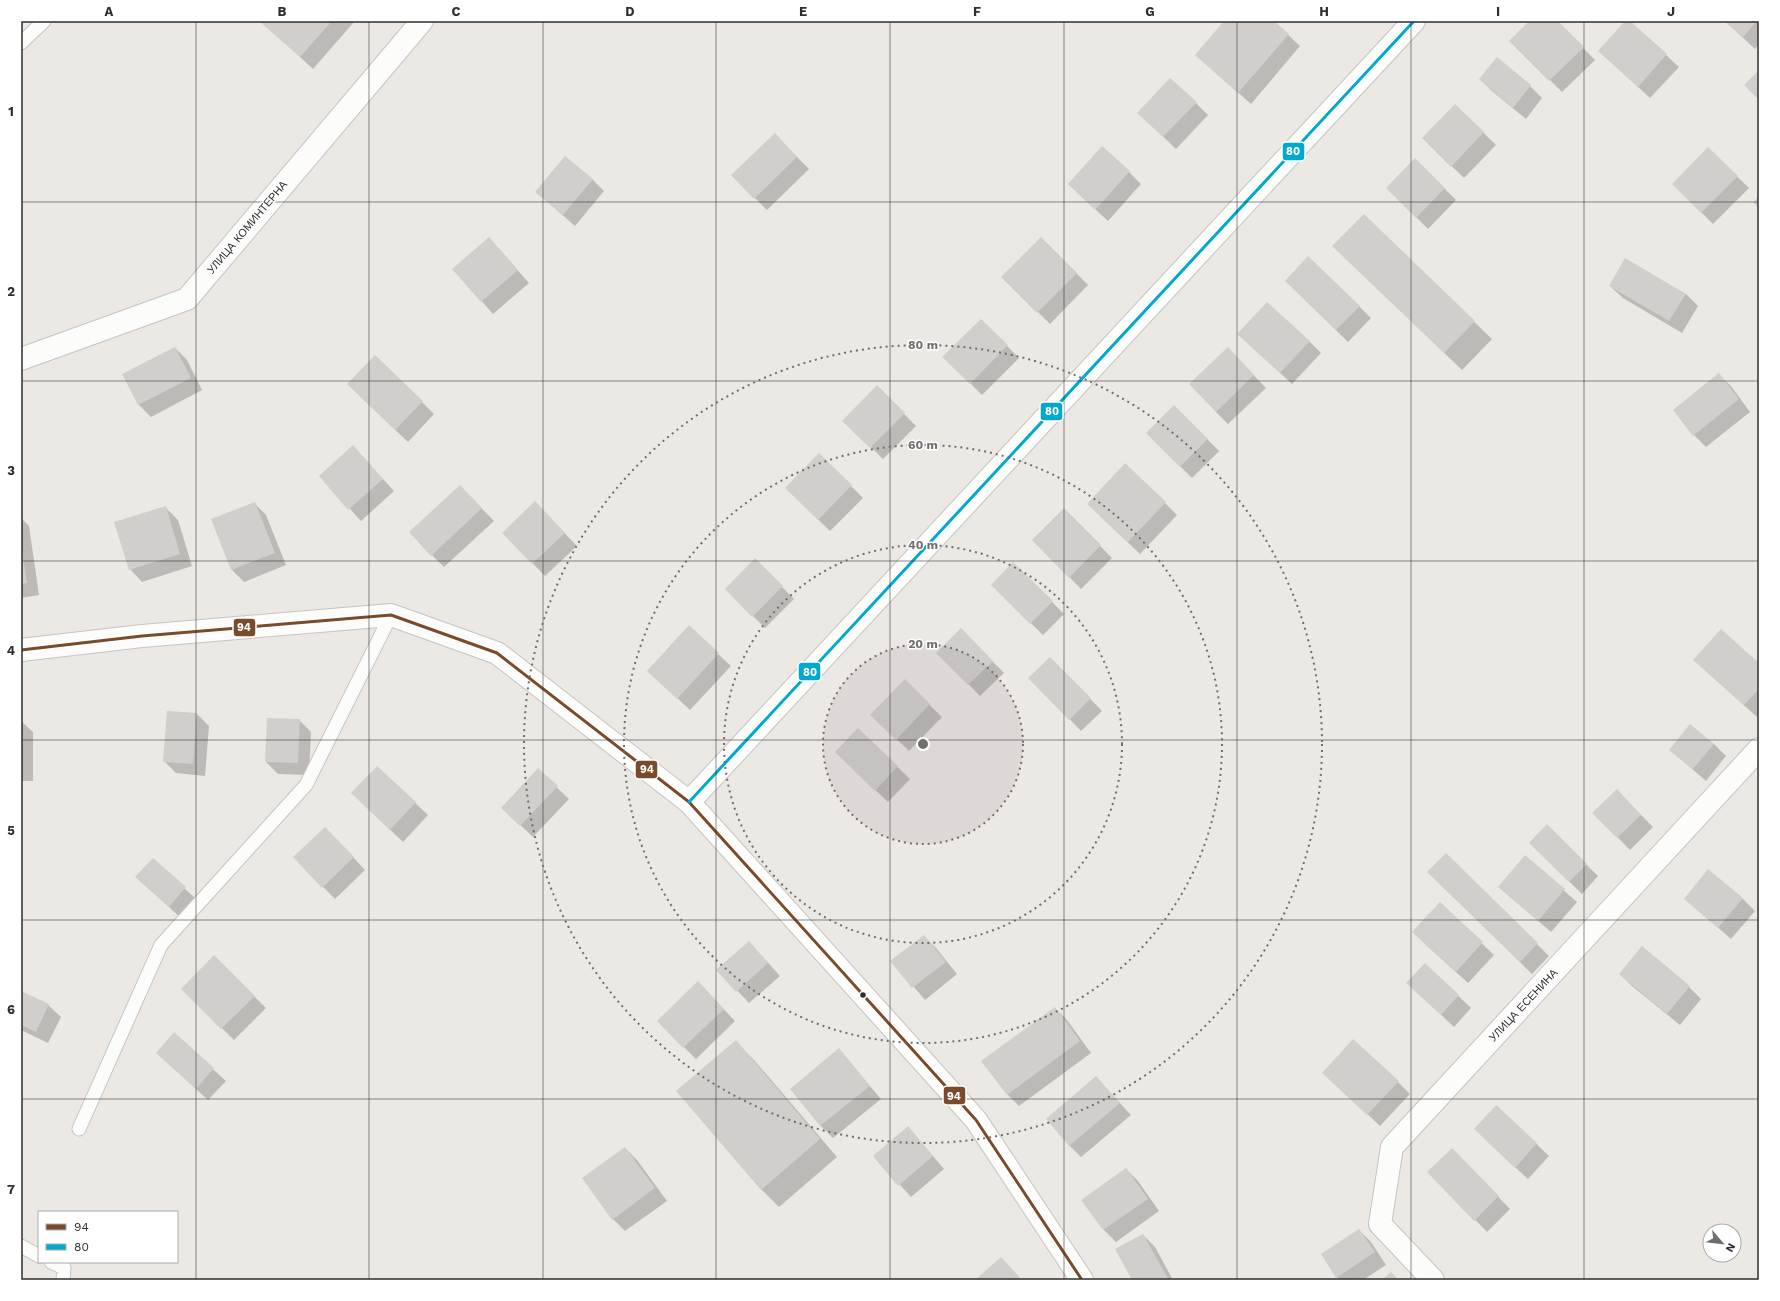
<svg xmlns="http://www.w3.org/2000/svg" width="1780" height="1301" font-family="'Work Sans',sans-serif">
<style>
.shadow{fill:#0003}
.building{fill:#d1cecb}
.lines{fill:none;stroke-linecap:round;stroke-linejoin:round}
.lane-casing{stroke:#c5c4c5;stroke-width:15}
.street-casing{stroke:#c5c4c5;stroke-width:24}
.secondary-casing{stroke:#c5c4c5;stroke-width:24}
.lane{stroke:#fcfcfb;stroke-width:13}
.street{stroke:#fcfcfb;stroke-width:22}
.secondary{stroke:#fcfcfb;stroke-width:22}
.bus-1-casing{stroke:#fff;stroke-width:6}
.bus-2-casing{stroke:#fff;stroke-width:6}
.bus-1{stroke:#7a4b2a;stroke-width:3}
.bus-2{stroke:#00a9ce;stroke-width:3}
.grid{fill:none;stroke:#2e2e2e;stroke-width:1;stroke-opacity:0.55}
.ring{fill:none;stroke:#706f6e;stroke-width:2;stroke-dasharray:2 4}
.bus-dot{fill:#2e2e2e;stroke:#fff;stroke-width:1.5}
.labels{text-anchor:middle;stroke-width:3;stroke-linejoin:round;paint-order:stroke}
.street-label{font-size:11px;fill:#2e2e2e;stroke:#fff}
.centre{fill:#706f6e;stroke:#fff;stroke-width:2}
.ring-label{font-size:12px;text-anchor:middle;font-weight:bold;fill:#706f6e;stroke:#fff;stroke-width:3;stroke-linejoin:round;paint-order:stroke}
.line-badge{stroke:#fff;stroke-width:1.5}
.badge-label{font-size:11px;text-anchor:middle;font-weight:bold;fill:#fff}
.neatline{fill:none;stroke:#2e2e2e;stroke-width:1.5}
.grid-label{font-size:13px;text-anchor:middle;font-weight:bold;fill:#2e2e2e}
</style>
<rect width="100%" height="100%" fill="#ece8e4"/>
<path class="shadow" d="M261,21H353L354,22L313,69Z
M1226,21H1273L1300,46L1251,104L1196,55Z
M1531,21H1556L1595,60L1562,92L1511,41Z
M1626,21H1629L1679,67L1650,98L1599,51Z
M1725,21H1759V44L1755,49Z
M1480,79L1530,86L1542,98L1526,119L1492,91Z
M1196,103L1208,115L1176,149L1151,125Z
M1455,105L1496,145L1464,178L1423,138Z
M775,135L809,169L767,210L755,198Z
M1708,148L1749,188L1713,224L1673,184Z
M1415,159L1456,200L1428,229L1387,188Z
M1129,172L1141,184L1108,221L1081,196Z
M592,179L604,191L575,226L536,192Z
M1364,215L1492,339L1462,370L1352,264Z
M489,238L529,283L493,314L453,269Z
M1041,238L1088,285L1050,324L1003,277Z
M1610,286L1686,294L1698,306L1682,333L1623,298Z
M1298,293L1359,306L1371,318L1348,342Z
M981,320L1019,358L982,395L944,357Z
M1309,341L1321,353L1292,384L1251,346Z
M175,348L187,360L202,390L151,417L139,405L123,375Z
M1240,361L1266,388L1228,424L1216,412Z
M1718,374L1731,386L1750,412L1706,447L1694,435L1674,410Z
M877,387L916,426L883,459L844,421Z
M360,396L422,402L434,414L408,442Z
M1174,406L1219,451L1192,478L1147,433Z
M353,447L394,491L361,521L320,476Z
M819,454L863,498L830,531L786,488Z
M460,486L494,521L444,567L432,555Z
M254,503L266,515L286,565L244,582L232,570Z
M1165,503L1177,515L1140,554L1100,516Z
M166,508L178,520L192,566L142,582L130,569Z
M1064,509L1112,558L1081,589L1033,540Z
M547,515L577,546L545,576L503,533Z
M21,518L29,526L39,595L21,598Z
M755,560L794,599L765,628L726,589Z
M1013,563L1064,614L1043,635L992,585Z
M689,627L731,666L690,710L661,683Z
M961,630L1004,673L980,696L938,653Z
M1050,658L1102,711L1081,731L1030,678Z
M1759,664V714L1757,717L1707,672Z
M905,681L942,717L909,751L872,715Z
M197,714L209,726L205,776L176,773L164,761Z
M299,720L311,732L309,775L278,774L266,762Z
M21,721L33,732V781H21Z
M858,729L910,779L888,802L848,764Z
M1714,744L1726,756L1706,781L1670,750Z
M377,767L428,815L403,842L364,805Z
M538,770L569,799L533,837L515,820Z
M1629,803L1653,827L1630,850L1594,813Z
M1547,826L1598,876L1582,894L1530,843Z
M337,840L365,870L335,899L294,857Z
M1525,857L1577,902L1551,932L1499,887Z
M153,859L197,900L181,918L136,877Z
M1708,870L1743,899L1755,911L1731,939L1685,899Z
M1428,872L1537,944L1549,956L1532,974Z
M1440,904L1494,955L1468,983L1425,944Z
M924,936L936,948L957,974L925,1000L892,961Z
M1642,948L1689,987L1701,999L1680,1025L1632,986L1620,974Z
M761,955L780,976L749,1003L718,970Z
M214,957L266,1008L234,1040L182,989Z
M1425,964L1471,1008L1454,1027L1420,995Z
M21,992L48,1005L61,1017L48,1043L21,1030Z
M710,995L735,1021L696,1059L684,1047Z
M1055,1008L1067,1020L1091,1053L1019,1106L1007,1094Z
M174,1034L226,1081L208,1100L157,1053Z
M736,1042L754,1060L837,1157L779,1207L761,1189Z
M839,1050L881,1099L833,1138L821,1126L791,1089Z
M1096,1077L1131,1115L1081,1157L1069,1145Z
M1398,1082L1410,1094L1380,1126L1336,1084Z
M1497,1106L1549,1156L1528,1179L1487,1141Z
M908,1127L944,1169L911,1197L874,1156Z
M625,1148L637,1160L667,1201L625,1231L613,1219L583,1178Z
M1452,1149L1510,1209L1487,1232L1429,1172Z
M1126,1169L1138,1181L1159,1211L1116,1242L1104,1230L1083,1200Z
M1359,1230L1371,1242L1386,1265L1363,1280H1340L1337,1277Z
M1143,1235L1155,1247L1173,1280H1133Z"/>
<path class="building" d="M259,21H332L300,57Z
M1224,21H1274L1289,34L1238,93L1195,55Z
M1529,21H1558L1584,47L1549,81L1509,41Z
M1625,21H1630L1667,54L1638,87L1598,51Z
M1724,21H1757L1743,37Z
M1497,57L1531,85L1513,108L1479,79Z
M1759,70V100L1744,85Z
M1170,78L1197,102L1163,137L1137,113Z
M1455,104L1484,132L1451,167L1422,138Z
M775,133L797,157L754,199L731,175Z
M1102,146L1130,171L1095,210L1068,184Z
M1708,147L1738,176L1701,213L1672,184Z
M565,156L593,179L563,215L535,192Z
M1415,158L1445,188L1416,218L1386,188Z
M1759,195V208L1753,203Z
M1364,214L1475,321L1444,353L1332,246Z
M489,237L518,270L481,302L452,269Z
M1041,237L1077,273L1037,313L1001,277Z
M1308,256L1360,306L1336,330L1285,281Z
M1625,258L1686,294L1669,321L1609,286Z
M1267,302L1310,341L1280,373L1237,334Z
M981,319L1008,345L970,384L942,357Z
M175,347L191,378L138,405L122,374Z
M1228,347L1254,375L1216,412L1189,384Z
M375,355L423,401L395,430L347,384Z
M1719,373L1739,399L1693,436L1673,410Z
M877,385L905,413L870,448L842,421Z
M1174,405L1208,439L1180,467L1146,433Z
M353,445L383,479L348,510L319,476Z
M819,453L852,485L818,520L785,488Z
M1125,463L1166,502L1128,542L1087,504Z
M460,485L482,508L431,556L409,532Z
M535,501L565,533L532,564L502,533Z
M255,502L275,553L231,570L211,519Z
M166,506L180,554L129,570L114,522Z
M1064,508L1101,545L1069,578L1032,540Z
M21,545L27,583L21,584Z
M755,558L783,586L752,617L725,589Z
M1013,562L1053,601L1030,624L991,585Z
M689,625L719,653L677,699L647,671Z
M961,628L993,661L968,685L936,653Z
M1721,629L1759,663V689L1744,705L1693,660Z
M1050,657L1091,698L1069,720L1028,678Z
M905,679L930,704L896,740L870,715Z
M167,711L197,713L193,764L163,762Z
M267,718L300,719L298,763L265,762Z
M1690,724L1714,744L1693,769L1669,750Z
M858,728L898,766L875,791L835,752Z
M377,766L416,802L390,830L351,793Z
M538,768L558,786L520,826L501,808Z
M1617,789L1641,815L1617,838L1592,813Z
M1547,824L1587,864L1569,882L1529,843Z
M325,827L354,857L322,888L293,857Z
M1446,853L1538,943L1520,962L1427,872Z
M1525,855L1565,889L1538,921L1498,887Z
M153,858L186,887L169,907L135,877Z
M1708,869L1743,898L1718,928L1684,899Z
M1440,902L1483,942L1456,972L1412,932Z
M924,935L946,962L912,988L890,961Z
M749,941L768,963L736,992L716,970Z
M1642,946L1690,986L1667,1014L1619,974Z
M214,955L255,996L221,1029L181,989Z
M1425,963L1459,995L1441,1015L1406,983Z
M698,981L724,1009L683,1048L657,1021Z
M21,991L49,1004L36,1032L21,1025Z
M1055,1007L1080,1041L1007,1095L981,1061Z
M174,1032L214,1068L196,1089L156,1053Z
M1353,1039L1399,1081L1367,1115L1322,1073Z
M736,1040L820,1139L761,1190L676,1091Z
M839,1048L870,1086L820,1126L790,1089Z
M1096,1076L1120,1103L1069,1146L1046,1119Z
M1496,1105L1537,1143L1515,1168L1474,1129Z
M908,1126L933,1156L898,1186L873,1156Z
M625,1147L655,1188L612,1220L582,1178Z
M1452,1148L1499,1196L1474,1221L1427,1172Z
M1126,1168L1148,1199L1103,1230L1081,1200Z
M1359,1229L1375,1252L1336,1278L1321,1254Z
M1143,1234L1169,1280H1132L1115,1249Z
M1001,1257L1022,1280H975Z
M1391,1272L1399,1280H1382Z"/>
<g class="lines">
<defs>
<path id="lane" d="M21,43L44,21
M79,1129L161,945L306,785L391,615
M21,1246L39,1256
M51,1262L64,1268L63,1280"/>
<path id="street" d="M21,359L187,299L422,21
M689,802L1414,21
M1433,1280L1380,1224L1392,1147L1759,749"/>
<path id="secondary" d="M21,650L142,636L391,615L497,653L689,802L976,1120L1082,1280"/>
</defs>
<use href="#lane" class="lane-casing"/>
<use href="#street" class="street-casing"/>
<use href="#secondary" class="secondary-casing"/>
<use href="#lane" class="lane"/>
<use href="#street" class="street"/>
<use href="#secondary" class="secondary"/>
<defs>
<path id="bus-1" d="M21,650L142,636L391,615L497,653L689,802L976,1120L1082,1280"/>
<path id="bus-2" d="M689,802L1414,21"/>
</defs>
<use href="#bus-1" class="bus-1-casing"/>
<use href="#bus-2" class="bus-2-casing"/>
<use href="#bus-1" class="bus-1"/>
<use href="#bus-2" class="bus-2"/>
</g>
<path class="grid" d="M196,21V1280M369,21V1280M543,21V1280M716,21V1280M890,21V1280M1064,21V1280M1237,21V1280M1411,21V1280M1584,21V1280M21,202H1759M21,381H1759M21,561H1759M21,740H1759M21,920H1759M21,1099H1759"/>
<circle cx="923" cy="744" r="100" fill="#706f6e" fill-opacity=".12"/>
<g class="ring">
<circle cx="923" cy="744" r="100"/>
<circle cx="923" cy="744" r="199"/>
<circle cx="923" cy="744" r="299"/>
<circle cx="923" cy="744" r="399"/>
</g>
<circle class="bus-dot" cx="863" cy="995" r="3.5"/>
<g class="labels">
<g class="street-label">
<text transform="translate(247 227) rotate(-50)" y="4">УЛИЦА КОМИНТЕРНА</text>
<text transform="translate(1523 1005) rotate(-47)" y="4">УЛИЦА ЕСЕНИНА</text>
</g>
</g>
<circle cx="923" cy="744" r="6" class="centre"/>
<g class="ring-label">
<text x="923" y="349">80 m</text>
<text x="923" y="449">60 m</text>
<text x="923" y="549">40 m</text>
<text x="923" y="648">20 m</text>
</g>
<g class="line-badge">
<rect x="1282" y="142" width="23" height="19" rx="4" fill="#00a9ce"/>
<rect x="1040" y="402" width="23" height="19" rx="4" fill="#00a9ce"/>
<rect x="233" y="618" width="23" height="19" rx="4" fill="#7a4b2a"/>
<rect x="798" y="662" width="23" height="19" rx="4" fill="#00a9ce"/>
<rect x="635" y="760" width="23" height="19" rx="4" fill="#7a4b2a"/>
<rect x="943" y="1086" width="23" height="19" rx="4" fill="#7a4b2a"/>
</g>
<g class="badge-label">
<text x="1293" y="155">80</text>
<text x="1052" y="415">80</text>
<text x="244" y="631">94</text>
<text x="810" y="676">80</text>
<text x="647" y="773">94</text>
<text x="954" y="1100">94</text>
</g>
<rect width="1780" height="1301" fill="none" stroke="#ffffff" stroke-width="44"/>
<rect x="38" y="1211" width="140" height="52" fill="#ffffff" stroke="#ababab"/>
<rect x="46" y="1224" width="20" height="6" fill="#7a4b2a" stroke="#ababab"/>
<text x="74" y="1231" font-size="12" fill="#2e2e2e">94</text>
<rect x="46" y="1244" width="20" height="6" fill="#00a9ce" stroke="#ababab"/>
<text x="74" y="1251" font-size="12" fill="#2e2e2e">80</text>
<g transform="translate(1722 1243) rotate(118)"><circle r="19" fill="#ffffff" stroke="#ababab"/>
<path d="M0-3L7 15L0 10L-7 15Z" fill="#706f6e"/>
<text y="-6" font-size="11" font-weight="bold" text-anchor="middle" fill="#2e2e2e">N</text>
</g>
<rect x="22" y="22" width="1736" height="1257" class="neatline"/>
<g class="grid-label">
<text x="109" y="16">A</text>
<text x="282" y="16">B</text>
<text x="456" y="16">C</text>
<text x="630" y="16">D</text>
<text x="803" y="16">E</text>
<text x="977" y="16">F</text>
<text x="1150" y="16">G</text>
<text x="1324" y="16">H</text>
<text x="1498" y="16">I</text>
<text x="1671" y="16">J</text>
<text x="11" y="116">1</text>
<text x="11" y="296">2</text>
<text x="11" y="475">3</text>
<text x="11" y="655">4</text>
<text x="11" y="835">5</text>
<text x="11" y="1014">6</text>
<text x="11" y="1194">7</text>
</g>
</svg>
